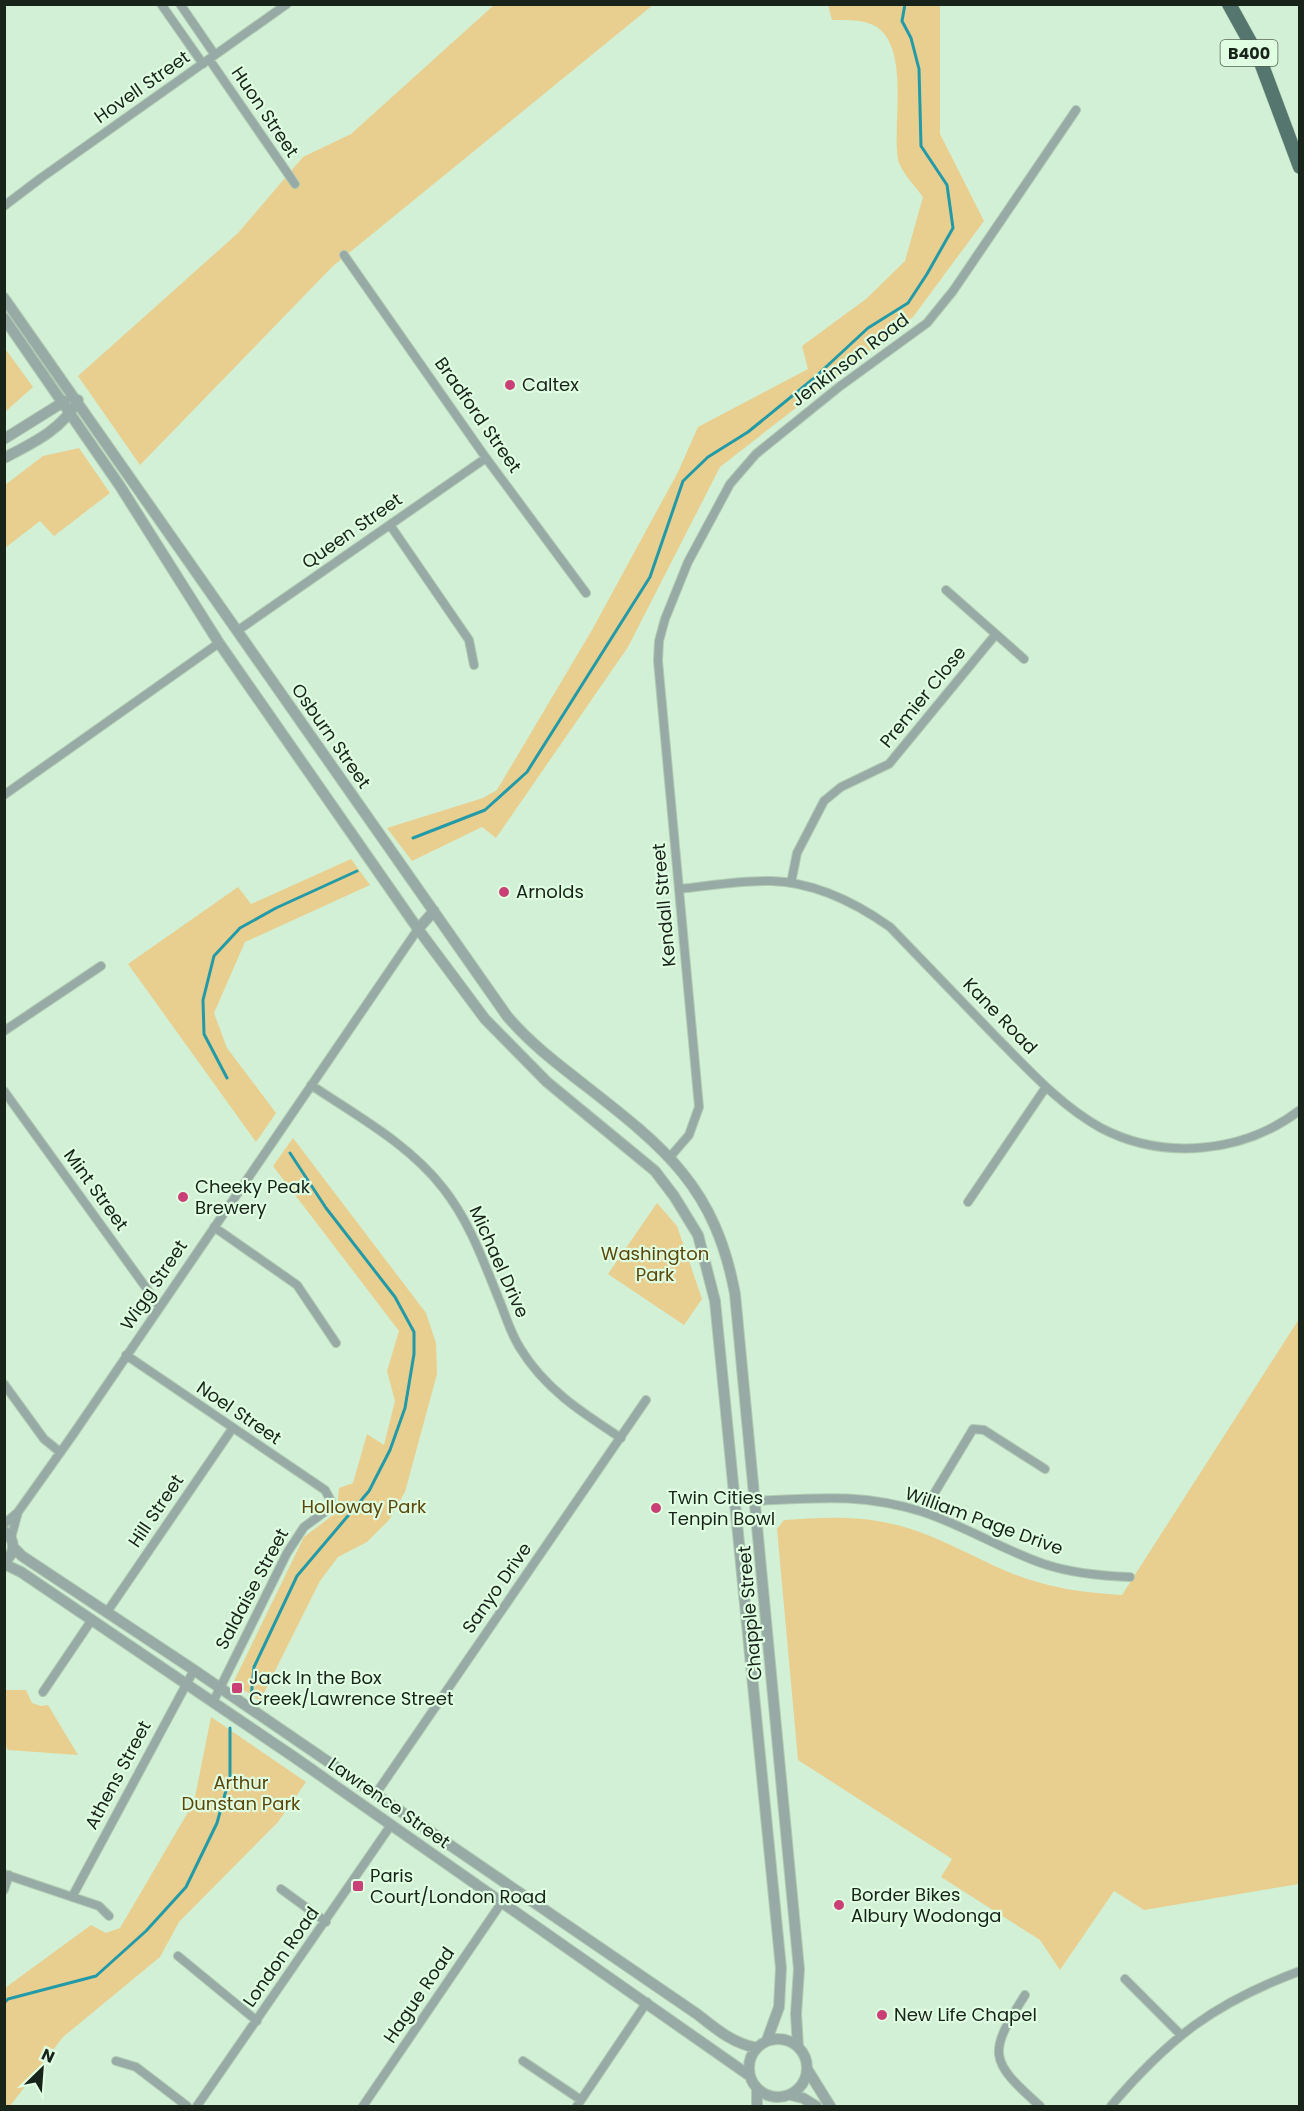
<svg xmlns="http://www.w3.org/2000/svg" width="1304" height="2111" font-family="Poppins,sans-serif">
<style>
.green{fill:#e8cf8f}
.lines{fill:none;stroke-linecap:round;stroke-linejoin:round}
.stream{stroke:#229aa8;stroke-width:3}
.minor-casing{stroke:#b1cbb3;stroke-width:10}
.tertiary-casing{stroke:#b1cbb3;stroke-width:12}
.primary-casing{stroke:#b1cbb3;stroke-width:15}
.minor{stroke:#97aaa5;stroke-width:8}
.tertiary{stroke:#97aaa5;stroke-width:10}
.primary{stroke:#54766e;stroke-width:14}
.poi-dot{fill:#c93f76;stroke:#dffee2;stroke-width:2}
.labels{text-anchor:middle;stroke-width:4.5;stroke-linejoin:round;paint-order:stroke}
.shield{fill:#dffee2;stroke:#546555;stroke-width:1.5}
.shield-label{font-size:16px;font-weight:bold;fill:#182319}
.street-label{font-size:18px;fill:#182319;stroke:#dffee2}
.poi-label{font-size:18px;fill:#182319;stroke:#dffee2;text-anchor:start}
.park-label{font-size:18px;fill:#5b470a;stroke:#dffee2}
</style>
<rect width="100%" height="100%" fill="#d2f0d5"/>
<path class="green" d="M494,5H653L333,266L140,465L78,376L238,233L303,157L351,134Z
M828,5H940V134L984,221L913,317L720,467L628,647L496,838L482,827L412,861L387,828L483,798L497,790L592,630L678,472L698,427L808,369L802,346L866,299L905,261L923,197C916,187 900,171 898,159C892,125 910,50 877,27C864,19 846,20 832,20Z
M4,347L33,387L5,412H4Z
M79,448L110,493L54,536L40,521L5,548V485L43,456Z
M351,859L370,885L245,942L214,1013L227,1048L276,1113L256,1142L128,964L238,887L251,904Z
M293,1138L426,1313L436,1343L437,1374L405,1492L389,1520L367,1542L338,1557L320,1581L260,1701L233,1683L304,1537L337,1512L339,1488L353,1483L367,1434L384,1445L395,1401L387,1371L399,1331L273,1166Z
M657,1203L677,1226L702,1299L684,1325L608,1274Z
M1299,1319V1884L1144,1910L1114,1891L1060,1970L1040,1940L941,1877L952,1859L798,1760L777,1529L784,1520C824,1517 862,1515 901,1526C938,1536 971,1556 1006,1571C1043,1587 1082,1593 1122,1595Z
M5,1690H26L32,1703L41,1706L48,1705L78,1755L8,1750L5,1745Z
M211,1717L306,1782L278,1822L179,1922L160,1957L63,2037L10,2106H5V1988L91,1925L106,1933L120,1928L194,1802Z"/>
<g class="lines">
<path class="stream" d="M413,838L485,810L527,772L650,577L683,481L708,457L748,432L813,379L868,328L908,303L927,274L953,228L947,185L921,146L919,69L911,38L902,21L905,4
M227,1078L204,1034L203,1000L214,956L240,928L276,908L357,871
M251,1698L254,1667L297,1576L369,1491L390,1450L405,1408L414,1354V1332L395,1297L326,1208L290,1153
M4,2003L8,1999L96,1976L146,1931L186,1887L217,1823L230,1776V1728"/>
<defs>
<path id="minor" d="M161,4L203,64
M180,4L215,55
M209,59L295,184
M4,206L41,178L287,4
M344,255L486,458L586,593
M390,525L469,640L474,665
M946,590L1024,659
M237,631L486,458
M4,795L219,643
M791,883L797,853L824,801L841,787L889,764L996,634
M679,889C709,886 741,880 771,881C814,882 856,903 890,927C926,964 962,1002 998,1039C1030,1071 1061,1106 1101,1128C1164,1161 1244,1153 1300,1110
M4,1031L101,966
M311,1085C357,1116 409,1144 443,1188C470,1222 484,1263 500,1302C506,1317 511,1334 520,1348C545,1389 581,1412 621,1438
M4,1091L160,1307
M670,1157L689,1135L699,1107L658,661L659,641L665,619L688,562L730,484L756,454L839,387L927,323L953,291L1076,110
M968,1202L1046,1087
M214,1227L297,1285L336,1343
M126,1355L325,1490L331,1501L326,1511L304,1527L287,1553L213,1702
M4,1384L44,1439L60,1452
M756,1501C817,1498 862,1493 923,1512C965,1526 1003,1550 1044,1564C1071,1573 1102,1576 1130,1577
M923,1512L973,1429L984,1430L1045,1469
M4,1524L18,1512L72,1436L418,929
M11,1538L18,1512
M107,1612L232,1429
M43,1692L91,1621
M375,1795L646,1400
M4,1874L99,1906L109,1916
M281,1889L326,1922
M4,1890L9,1875
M72,1897L194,1670
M178,1956L257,2021
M1125,1979L1180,2034
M1025,1995C988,2053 988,2060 1040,2106
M116,2061L136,2067L187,2106
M523,2061L581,2100
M197,2106L391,1825
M363,2106L502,1902
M577,2106L647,2002
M1111,2106C1169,2038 1214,2003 1300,1971"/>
<path id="tertiary" d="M4,298L507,1016C529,1042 555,1062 582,1083C664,1147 715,1186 735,1294L799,1969L796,2014L798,2047
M4,318L120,486L219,643L418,929L485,1019L547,1082L655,1171L674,1196L698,1235L715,1301L781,1968L779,2007L767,2040
M4,439L65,401
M4,458C33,443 63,429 78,400
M418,929L434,911
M4,1531C16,1540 16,1553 4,1562
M14,1548L22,1556L194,1670L697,2014C716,2029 732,2043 757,2048
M4,1564L21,1572L294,1757L750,2076
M749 2068a29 29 0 1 1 58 0a29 29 0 1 1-58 0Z
M807,2069L830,2106
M757,2088V2106
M790,2095L803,2098L816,2106"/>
<path id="primary" d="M1229,4L1260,60L1300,167"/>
</defs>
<use href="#minor" class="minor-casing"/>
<use href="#tertiary" class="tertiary-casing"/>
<use href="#primary" class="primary-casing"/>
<use href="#minor" class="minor"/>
<use href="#tertiary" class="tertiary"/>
<use href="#primary" class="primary"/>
</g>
<g class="poi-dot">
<circle cx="510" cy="385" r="6"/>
<circle cx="504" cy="892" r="6"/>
<circle cx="183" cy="1197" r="6"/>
<circle cx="656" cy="1508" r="6"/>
<rect x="231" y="1682" width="12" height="12" rx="3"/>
<rect x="352" y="1880" width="12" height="12" rx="3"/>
<circle cx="839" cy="1905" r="6"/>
<circle cx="882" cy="2015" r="6"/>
</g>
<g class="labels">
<rect class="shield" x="1220.5" y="40" width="57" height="26" rx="4.5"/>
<g class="shield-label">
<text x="1249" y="59">B400</text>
</g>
<g class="street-label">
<text transform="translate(142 87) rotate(-35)" y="6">Hovell Street</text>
<text transform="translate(265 112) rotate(56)" y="6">Huon Street</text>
<text transform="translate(850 360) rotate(-37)" y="6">Jenkinson Road</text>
<text transform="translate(478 415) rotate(55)" y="6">Bradford Street</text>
<text transform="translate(352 531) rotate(-35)" y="6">Queen Street</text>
<text transform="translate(923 697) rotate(-51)" y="6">Premier Close</text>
<text transform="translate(331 736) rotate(55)" y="6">Osburn Street</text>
<text transform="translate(664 905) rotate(-95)" y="6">Kendall Street</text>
<text transform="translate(1000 1016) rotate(46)" y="6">Kane Road</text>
<text transform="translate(96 1190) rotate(54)" y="6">Mint Street</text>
<text transform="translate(499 1262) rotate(66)" y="6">Michael Drive</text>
<text transform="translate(154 1285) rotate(-56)" y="6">Wigg Street</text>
<text transform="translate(239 1413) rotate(34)" y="6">Noel Street</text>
<text transform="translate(156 1511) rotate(-56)" y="6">Hill Street</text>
<text transform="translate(984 1521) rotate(20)" y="6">William Page Drive</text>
<text transform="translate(497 1588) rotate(-55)" y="6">Sanyo Drive</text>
<text transform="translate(252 1589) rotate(-62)" y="6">Saldaise Street</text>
<text transform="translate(750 1613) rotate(-95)" y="6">Chapple Street</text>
<text transform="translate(118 1775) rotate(-62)" y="6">Athens Street</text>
<text transform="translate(389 1803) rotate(35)" y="6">Lawrence Street</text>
<text transform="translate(281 1957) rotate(-55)" y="6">London Road</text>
<text transform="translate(419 1995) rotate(-56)" y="6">Hague Road</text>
</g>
<g class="poi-label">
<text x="522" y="391">Caltex</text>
<text x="516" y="898">Arnolds</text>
<text x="195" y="1193">Cheeky Peak<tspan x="195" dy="21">Brewery</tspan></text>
<text x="668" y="1504">Twin Cities<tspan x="668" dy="21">Tenpin Bowl</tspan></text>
<text x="249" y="1684">Jack In the Box<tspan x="249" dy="21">Creek/Lawrence Street</tspan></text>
<text x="370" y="1882">Paris<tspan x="370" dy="21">Court/London Road</tspan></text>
<text x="851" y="1901">Border Bikes<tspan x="851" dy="21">Albury Wodonga</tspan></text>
<text x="894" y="2021">New Life Chapel</text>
</g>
<g class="park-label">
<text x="655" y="1260">Washington<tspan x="655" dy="21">Park</tspan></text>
<text x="364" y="1513">Holloway Park</text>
<text x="241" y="1789">Arthur<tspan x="241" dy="21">Dunstan Park</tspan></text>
</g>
</g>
<rect width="1304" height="2111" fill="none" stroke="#182319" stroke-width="12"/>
<g transform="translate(42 2069) rotate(25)" stroke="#dffee2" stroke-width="4.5" paint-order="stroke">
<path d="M0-4.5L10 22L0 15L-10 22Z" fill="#182319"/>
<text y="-9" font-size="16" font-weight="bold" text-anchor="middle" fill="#182319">N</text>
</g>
</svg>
